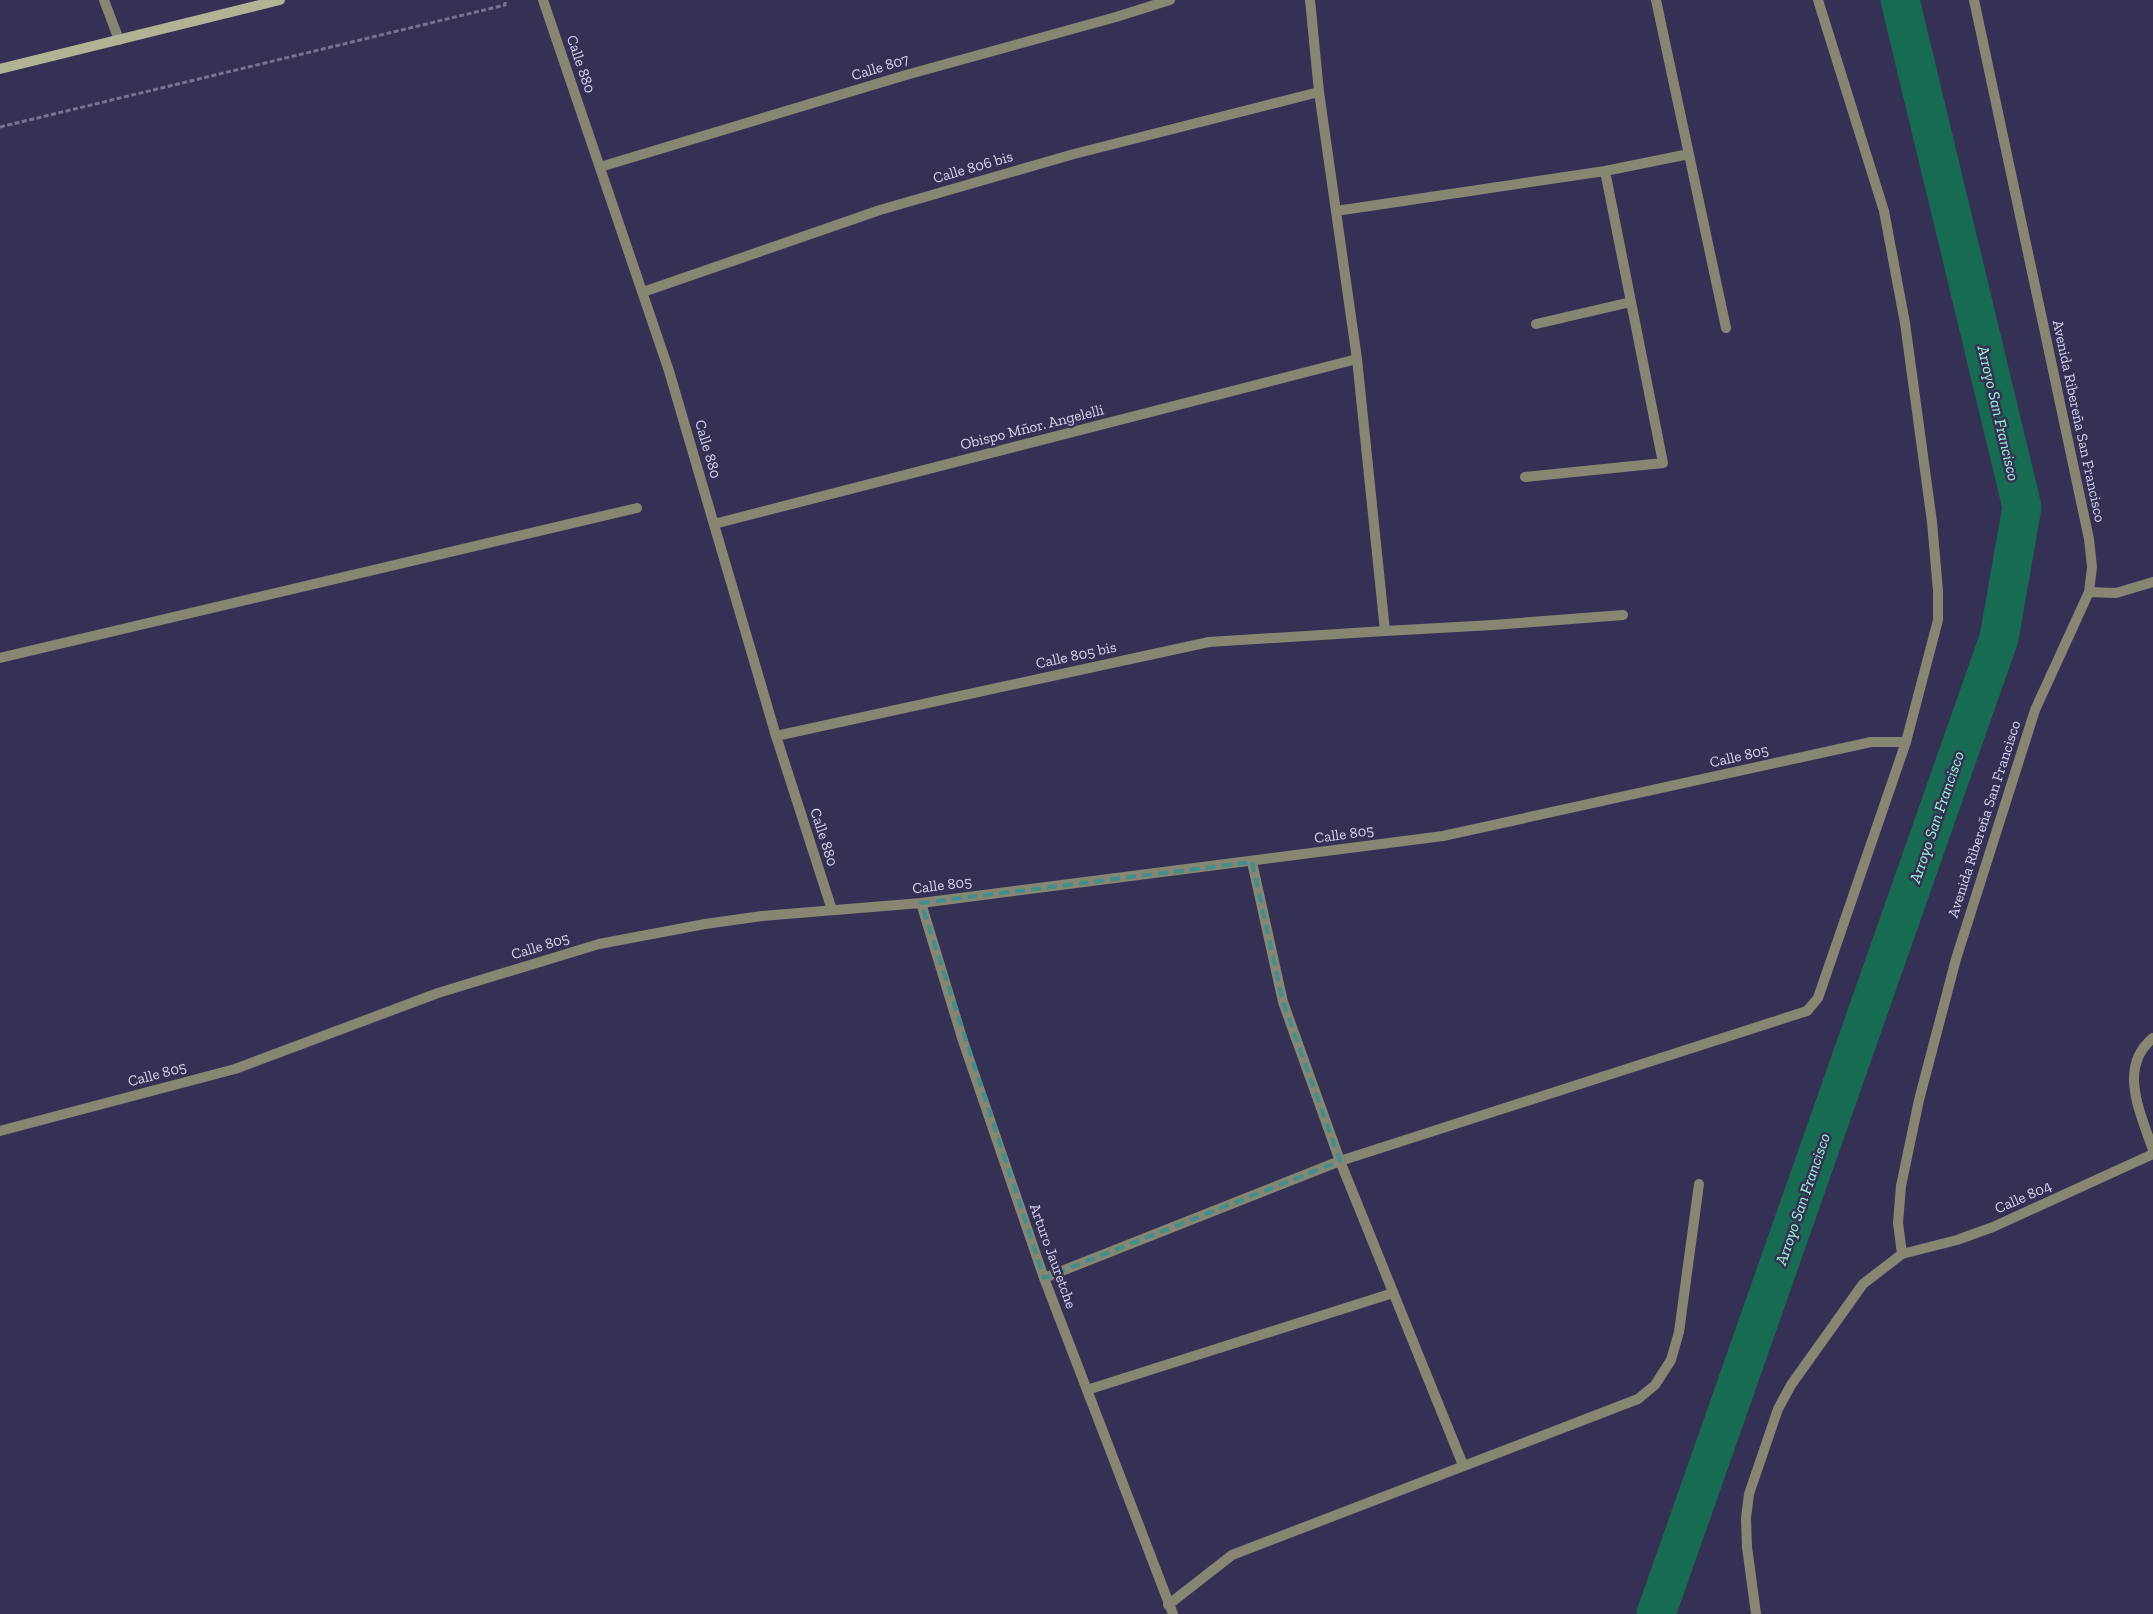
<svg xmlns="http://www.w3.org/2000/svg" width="2153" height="1614" font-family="'Zilla Slab',serif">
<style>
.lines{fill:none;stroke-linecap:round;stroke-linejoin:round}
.canal{stroke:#176b52;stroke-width:39}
.path{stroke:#757392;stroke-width:3;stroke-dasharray:5 2.5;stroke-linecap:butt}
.lane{stroke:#868673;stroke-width:10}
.street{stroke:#868673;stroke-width:10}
.secondary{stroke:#b2b394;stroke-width:10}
.marked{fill:none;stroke:#418e8e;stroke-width:4;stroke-dasharray:10 6;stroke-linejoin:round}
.labels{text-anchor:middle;stroke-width:5;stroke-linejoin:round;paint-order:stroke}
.street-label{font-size:15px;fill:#d8d7ee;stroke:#353155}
.water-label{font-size:16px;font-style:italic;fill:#9afad6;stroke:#353155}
</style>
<rect width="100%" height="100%" fill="#353155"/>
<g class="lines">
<path class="canal" d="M1656,1614L1999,638L2022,507L1900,0"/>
<path class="path" d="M0,127L505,5V0"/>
<path class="lane" d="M1310,0L1319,92L1357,359L1385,631L1493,625L1623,615
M1656,0L1726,328
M600,167L906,75L1116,17L1170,0
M1336,211L1605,171L1689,154
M643,292L880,210L1074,154L1319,92
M1536,324L1631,302
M1525,477L1663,463L1605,171
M714,524L1357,359
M0,658L637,508
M776,736L1209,642L1385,631
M1807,1011L1818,998L1906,742L1938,620V591L1932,522L1905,323L1884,211L1818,0
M1087,1390L1393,1293
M1168,1605L1232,1555L1638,1399L1655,1385L1671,1360L1679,1332L1699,1184"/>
<path class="street" d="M104,0L119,40
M543,0L669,371L776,736L832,910
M2089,592L2116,593L2153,582
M1252,862L1283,1002L1340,1161L1463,1465
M921,903L963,1041L1044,1278L1173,1614
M2153,1038C2117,1067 2141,1114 2153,1150
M0,1131L235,1069L438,993L599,944L705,924L762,916L921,903L1443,836L1871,742H1906
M1902,1254L1898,1223L1901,1186L1919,1100L1956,959L2035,710L2089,592L2092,567L2089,539L1974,0
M1044,1278L1340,1161L1807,1011
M1756,1614L1747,1547L1746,1518L1749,1494L1778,1409L1791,1385L1863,1284L1902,1254L1957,1240L1993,1227L2153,1154"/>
<path class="secondary" d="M0,69L280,0"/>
</g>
<path class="marked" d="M1252,862L1283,1002L1340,1161L1044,1278L921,903Z"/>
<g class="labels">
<g class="street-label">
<text transform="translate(581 64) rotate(71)" y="5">Calle 880</text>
<text transform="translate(880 67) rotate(-17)" y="5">Calle 807</text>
<text transform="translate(973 167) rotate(-16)" y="5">Calle 806 bis</text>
<text transform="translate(2079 421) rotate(78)" y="5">Avenida Ribereña San Francisco</text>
<text transform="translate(1032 427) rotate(-14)" y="5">Obispo Mñor. Angelelli</text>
<text transform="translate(708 449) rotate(74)" y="5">Calle 880</text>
<text transform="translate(1076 655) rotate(-12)" y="5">Calle 805 bis</text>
<text transform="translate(1739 756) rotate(-13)" y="5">Calle 805</text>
<text transform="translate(1984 819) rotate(-72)" y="5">Avenida Ribereña San Francisco</text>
<text transform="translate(1344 834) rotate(-8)" y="5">Calle 805</text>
<text transform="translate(824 837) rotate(72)" y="5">Calle 880</text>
<text transform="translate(942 885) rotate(-7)" y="5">Calle 805</text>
<text transform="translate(540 946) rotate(-17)" y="5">Calle 805</text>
<text transform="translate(157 1074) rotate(-15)" y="5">Calle 805</text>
<text transform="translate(2023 1197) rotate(-24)" y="5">Calle 804</text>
<text transform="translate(1053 1256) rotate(70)" y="5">Arturo Jauretche</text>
</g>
<g class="water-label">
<text transform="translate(1999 413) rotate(77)" y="6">Arroyo San Francisco</text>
<text transform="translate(1936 817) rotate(-71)" y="6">Arroyo San Francisco</text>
<text transform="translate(1802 1199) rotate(-71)" y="6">Arroyo San Francisco</text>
</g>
</g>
</svg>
